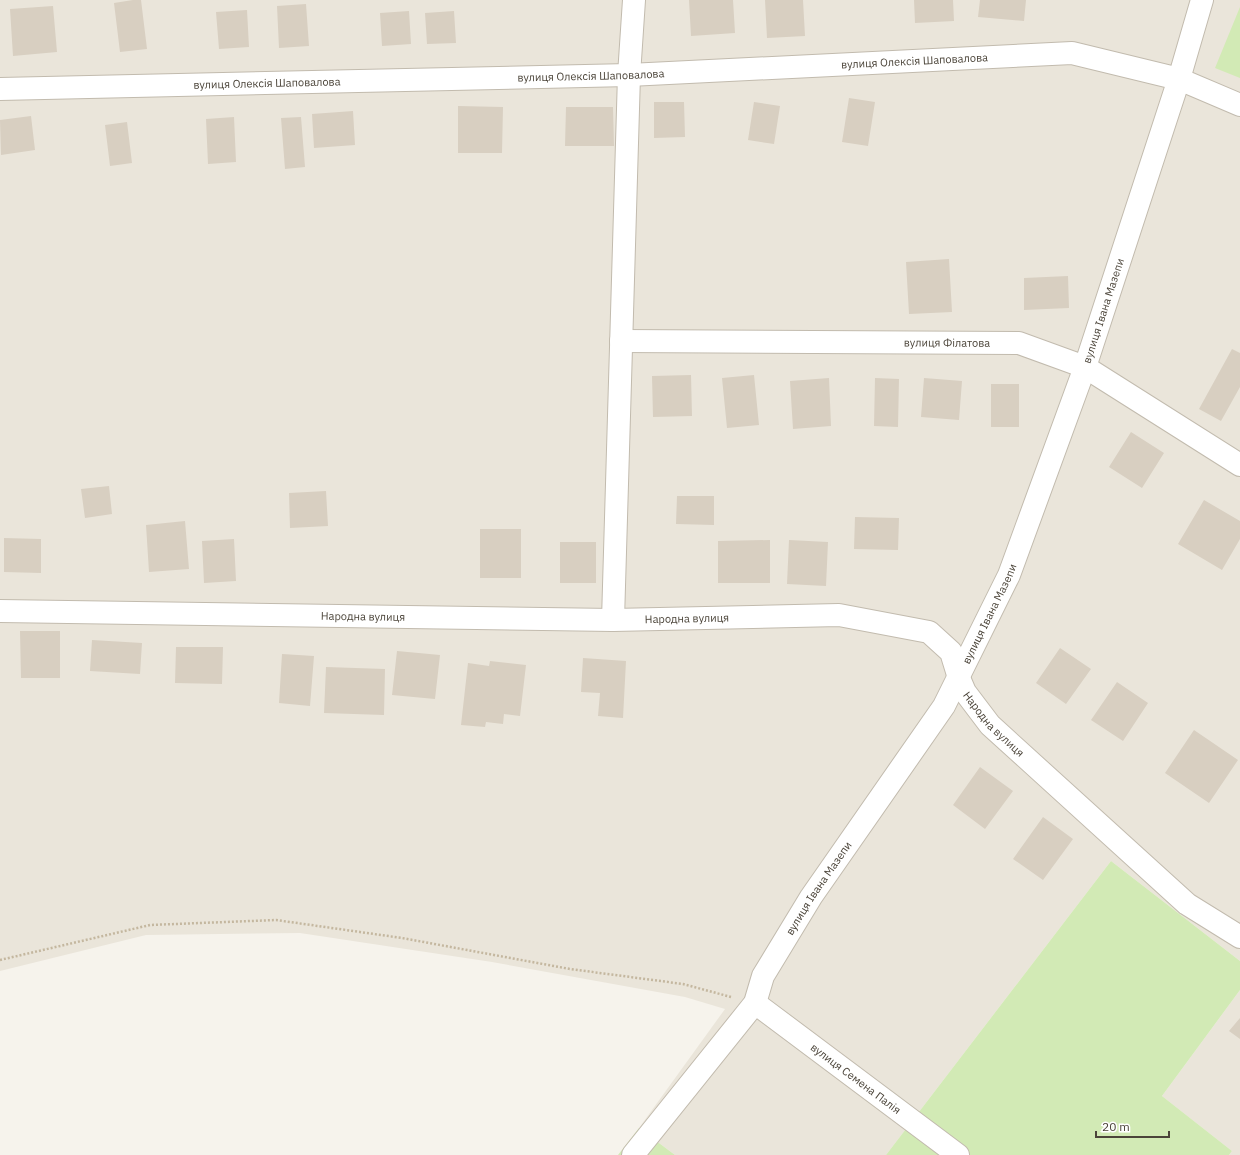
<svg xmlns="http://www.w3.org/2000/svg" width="1240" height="1155" font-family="'IBM Plex Sans',sans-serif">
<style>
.residential{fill:#eae5da}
.green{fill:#d2eab5}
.building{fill:#d8cfc1}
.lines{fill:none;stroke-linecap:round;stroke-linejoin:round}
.minor-casing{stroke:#c2bbae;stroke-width:24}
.path{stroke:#c4b79f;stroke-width:2.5;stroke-dasharray:2 2;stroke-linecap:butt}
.minor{stroke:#fff;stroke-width:22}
.labels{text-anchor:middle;stroke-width:3;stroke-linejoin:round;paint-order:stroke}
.street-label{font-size:11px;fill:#4b4439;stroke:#fff}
</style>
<rect width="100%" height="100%" fill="#f6f3ec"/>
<path class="residential" d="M0,0H1240V961L1111,861L886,1155H675L639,1128L725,1009L685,997L492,962L300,933L146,935L0,971Z
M1240,990V1155H1229L1232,1151L1162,1096Z"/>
<path class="green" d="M1240,7V78L1215,68Z
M1111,861L1240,961V990L1162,1096L1232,1151L1229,1155H886Z
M639,1128L675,1155H618Z"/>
<path class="building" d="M133,0H141L147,49L120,52L114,3Z
M689,0H733L735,33L691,36Z
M765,0H803L805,36L767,38Z
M914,0H953L954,21L915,23Z
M980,0H1026L1024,21L978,17Z
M306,4L309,46L279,48L277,6Z
M53,6L57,52L13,56L10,9Z
M247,10L249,47L219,49L216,12Z
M409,11L411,44L382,46L380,13Z
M454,11L456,43L427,44L425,13Z
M849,98L875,102L868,146L842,142Z
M654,102H684L685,137L654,138Z
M754,102L780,106L774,144L748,140Z
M458,106L503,107L502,153H458Z
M566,107H613L614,146H565Z
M353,111L355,145L314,148L312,114Z
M31,116L35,150L1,155L0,120Z
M234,117L236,162L208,164L206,119Z
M301,117L305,167L285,169L281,118Z
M127,122L132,163L110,166L105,125Z
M949,259L952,312L909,314L906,262Z
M1068,276L1069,308L1024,310V278Z
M1232,349L1240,353V387L1221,421L1199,409Z
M691,375L692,416L653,417L652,376Z
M754,375L759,425L727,428L722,378Z
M829,378L831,426L793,429L790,381Z
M875,378L899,379L898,427L874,426Z
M924,378L962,381L959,420L921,417Z
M991,384H1019V427H991Z
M1131,432L1164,453L1142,488L1109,467Z
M109,486L112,514L85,518L81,489Z
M326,491L328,526L290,528L289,493Z
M677,496H714V525L676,524Z
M1204,500L1240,521V539L1222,570L1178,544Z
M855,517L899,518L898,550L854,549Z
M185,521L189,569L149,572L146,525Z
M480,529H521V578H480Z
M4,538L41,539V573L4,572Z
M234,539L236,581L204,583L202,541Z
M770,540V583H718V541Z
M789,540L828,542L826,586L787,584Z
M560,542H596V583H560Z
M20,631H60V678H21Z
M92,640L142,643L140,674L90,671Z
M176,647H223L222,684L175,683Z
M1060,648L1091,669L1066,704L1036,683Z
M397,651L440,655L435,699L392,695Z
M282,654L314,656L310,706L279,703Z
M583,658L626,661L623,718L598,716L600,693L581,692Z
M490,661L526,665L520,716L504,714L503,724L486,722L485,727L461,725L468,663L489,666Z
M326,667L385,669L384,715L324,713Z
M1117,682L1148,703L1123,741L1091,720Z
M1194,730L1238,760L1209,803L1165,773Z
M980,767L1013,791L985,829L953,805Z
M1043,817L1073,839L1043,880L1013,859Z
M1240,1018V1039L1229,1031Z"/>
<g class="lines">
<defs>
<g id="minor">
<path id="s1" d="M0,89L629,75L1072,53L1179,79L1240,105"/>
<path id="s2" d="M621,341L1019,343L1085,367L1240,465"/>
<path id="s3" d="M0,611L613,620L839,615L929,632L951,652L959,678L965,692L990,725L1187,904L1240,937"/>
<path d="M613,620L629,75L634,0"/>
<path id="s4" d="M755,1003L958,1155"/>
<path id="s5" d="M633,1155L755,1003L763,976L811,897L944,706L1009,575L1085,367L1179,79L1202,0"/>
</g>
</defs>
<use href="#minor" class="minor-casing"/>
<path class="path" d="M0,960L150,925L276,920L402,938L570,969L683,984L731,997"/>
<use href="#minor" class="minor"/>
</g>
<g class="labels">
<g class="street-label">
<text dy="4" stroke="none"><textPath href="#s1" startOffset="915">вулиця Олексія Шаповалова</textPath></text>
<text dy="4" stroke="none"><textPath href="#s1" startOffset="591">вулиця Олексія Шаповалова</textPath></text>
<text dy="4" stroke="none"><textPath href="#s1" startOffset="267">вулиця Олексія Шаповалова</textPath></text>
<text dy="4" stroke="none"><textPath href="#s5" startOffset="975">вулиця Івана Мазепи</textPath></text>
<text dy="4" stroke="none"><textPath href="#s2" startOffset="326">вулиця Філатова</textPath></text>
<text dy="4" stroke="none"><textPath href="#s5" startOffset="651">вулиця Івана Мазепи</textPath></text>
<text dy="4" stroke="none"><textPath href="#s3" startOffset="363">Народна вулиця</textPath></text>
<text dy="4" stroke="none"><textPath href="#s3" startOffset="687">Народна вулиця</textPath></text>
<text dy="4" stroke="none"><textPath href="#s3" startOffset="1046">Народна вулиця</textPath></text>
<text dy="4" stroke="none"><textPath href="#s5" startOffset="327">вулиця Івана Мазепи</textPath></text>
<text dy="4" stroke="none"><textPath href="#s4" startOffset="126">вулиця Семена Палія</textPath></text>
</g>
</g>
<path d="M1096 1131v6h73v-6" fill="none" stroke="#4b4439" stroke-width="2"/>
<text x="1102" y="1131" font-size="12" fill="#4b4439" stroke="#ffffff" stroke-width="3" paint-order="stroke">20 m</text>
</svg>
